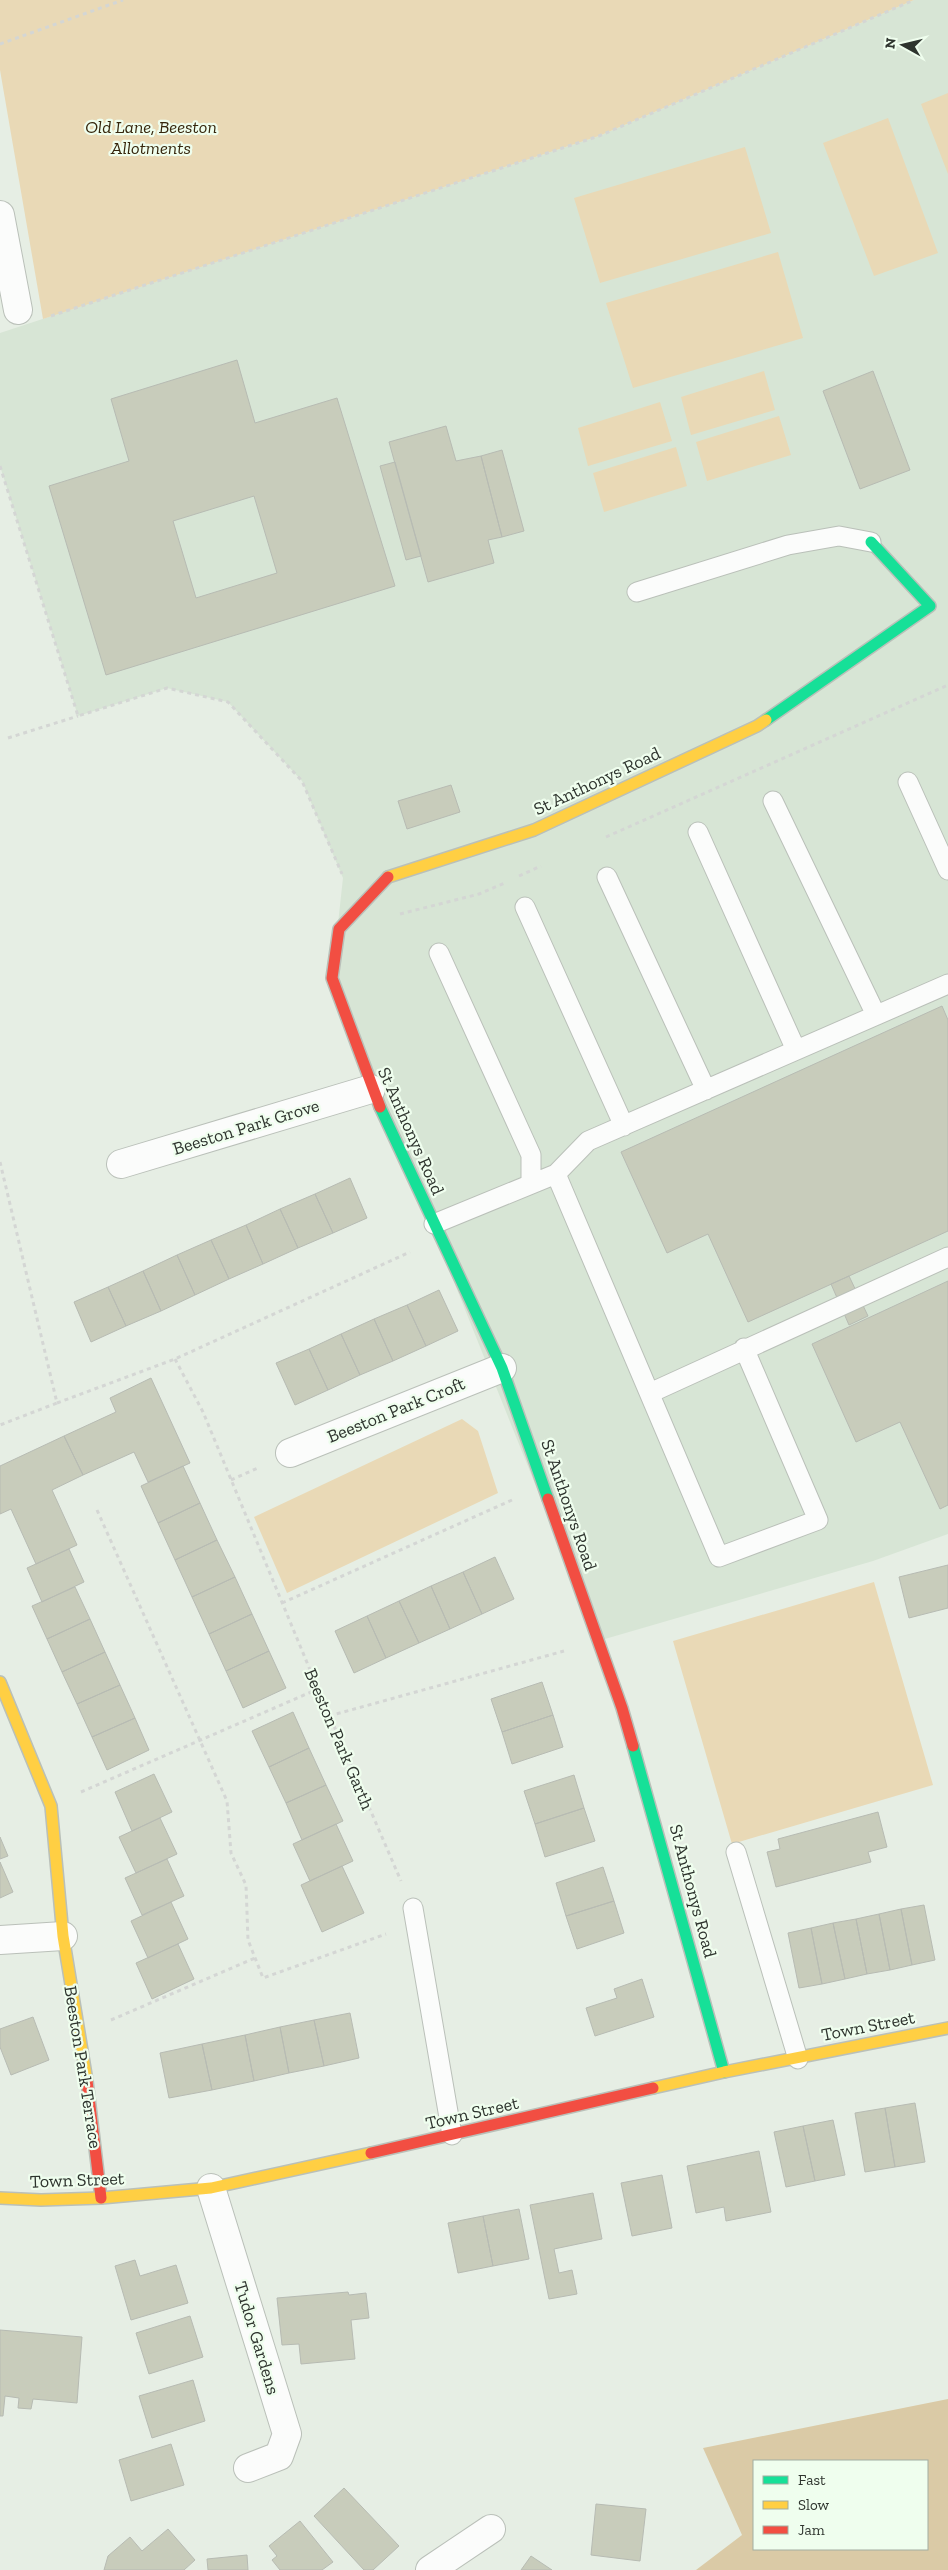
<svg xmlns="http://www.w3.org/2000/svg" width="948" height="2570" font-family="'Zilla Slab',serif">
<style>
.built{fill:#d7e5d5}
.green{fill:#e9d9b6}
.forest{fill:#dacaa6;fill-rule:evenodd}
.building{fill:#c8ccbb;stroke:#b7bbb3;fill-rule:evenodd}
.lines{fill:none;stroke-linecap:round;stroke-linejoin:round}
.lane-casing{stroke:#bac0b9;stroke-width:21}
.street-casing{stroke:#bac0b9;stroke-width:30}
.fast-casing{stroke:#bac0b9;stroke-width:14}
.slow-casing{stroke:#bac0b9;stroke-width:14}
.jam-casing{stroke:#bac0b9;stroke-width:14}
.path{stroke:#d4d6d4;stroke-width:3;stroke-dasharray:4 4;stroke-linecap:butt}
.lane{stroke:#fbfcfb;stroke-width:19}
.street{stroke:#fbfcfb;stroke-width:28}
.fast{stroke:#16e098;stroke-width:11}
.slow{stroke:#ffcf43;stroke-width:11}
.jam{stroke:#f24e42;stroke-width:11}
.labels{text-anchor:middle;stroke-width:4.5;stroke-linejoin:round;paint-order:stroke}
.park-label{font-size:18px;font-style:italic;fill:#36260c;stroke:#effeee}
.street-label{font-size:18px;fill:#2e342e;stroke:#effeee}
</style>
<rect width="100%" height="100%" fill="#e6eee4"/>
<path class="built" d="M914,0H948V1534L873,1561L598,1641L332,978L343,878L302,781L228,702L167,688L78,716L0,466V333L599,136Z"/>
<path class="green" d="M0,0H914L599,136L43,319L0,70Z
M948,93V174L921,104Z
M888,118L938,253L874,276L823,143Z
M745,147L771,233L600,283L574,198Z
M778,252L803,338L633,388L606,303Z
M764,371L775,410L691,435L681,397Z
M660,402L672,441L588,466L578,428Z
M779,416L791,455L707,481L696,442Z
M676,447L687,486L604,512L593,473Z
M462,1419L478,1431L498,1493L287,1593L254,1517Z
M874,1582L933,1785L732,1844L673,1641Z"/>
<path class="forest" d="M948,2399V2570H696L742,2535L703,2448ZM754,2461H927V2549H754Z"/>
<path class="building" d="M237,360L255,423L337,398L395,586L106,675L49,486L129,461L111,399ZM254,496L277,573L196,598L173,521Z
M873,371L910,470L860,489L823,391Z
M446,426L456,461L481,456L502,537L488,540L494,563L428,582L389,442Z
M502,450L524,531L502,537L481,456Z
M395,462L421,556L406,560L380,466Z
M451,785L460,812L407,829L398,801Z
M942,1006L948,1020V1231L748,1322L708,1234L667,1253L621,1152Z
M350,1178L367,1218L333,1233L315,1194Z
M315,1194L333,1233L298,1248L280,1209Z
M280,1209L298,1248L263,1264L246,1225Z
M246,1225L263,1264L229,1279L211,1240Z
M211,1240L229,1279L195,1295L177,1255Z
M177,1255L195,1295L161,1311L143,1271Z
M143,1271L161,1311L126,1326L108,1287Z
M849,1276L868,1316L849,1325L831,1284Z
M948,1281V1505L940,1509L900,1422L856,1442L812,1344Z
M108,1287L126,1326L91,1342L74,1302Z
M439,1290L458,1331L426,1346L407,1305Z
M407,1305L426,1346L393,1361L374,1319Z
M374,1319L393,1361L360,1375L341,1334Z
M341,1334L360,1375L328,1390L309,1349Z
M309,1349L328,1390L295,1405L276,1363Z
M151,1378L190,1463L148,1482L134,1452L83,1475L64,1436L116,1412L110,1398Z
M64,1436L83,1475L52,1490L77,1545L36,1564L11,1509L0,1514V1466Z
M183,1466L200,1503L158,1523L141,1486Z
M200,1503L217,1540L175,1560L158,1523Z
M217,1540L235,1577L192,1597L175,1560Z
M69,1549L84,1582L42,1602L27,1568Z
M495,1557L514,1599L482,1614L463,1572Z
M948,1565V1608L909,1618L899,1577Z
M463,1572L482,1614L450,1629L431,1586Z
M235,1577L252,1614L209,1634L192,1597Z
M431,1586L450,1629L419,1643L399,1601Z
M75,1587L90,1619L47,1639L32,1606Z
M399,1601L419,1643L386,1658L367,1616Z
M252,1614L269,1651L226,1671L209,1634Z
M367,1616L386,1658L354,1673L335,1631Z
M90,1619L105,1652L62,1672L47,1639Z
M269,1651L286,1688L243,1708L226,1671Z
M105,1652L120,1685L77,1704L62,1672Z
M542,1682L553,1715L502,1732L491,1699Z
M120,1685L135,1718L92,1737L77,1704Z
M293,1712L309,1748L269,1767L252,1731Z
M553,1715L563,1747L512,1764L502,1732Z
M135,1718L149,1750L107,1770L92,1737Z
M309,1748L326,1785L286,1803L269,1767Z
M154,1774L172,1812L132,1831L115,1792Z
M574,1775L584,1808L535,1824L524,1791Z
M326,1785L343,1821L302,1840L286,1803Z
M584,1808L595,1841L545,1857L535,1824Z
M878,1812L887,1847L868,1852L871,1862L776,1887L767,1852L780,1849L778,1839Z
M160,1818L177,1854L136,1873L119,1837Z
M336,1824L353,1861L310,1881L293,1844Z
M0,1837L8,1856L0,1859Z
M167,1859L184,1896L142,1915L125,1878Z
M0,1862L13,1892L0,1898Z
M342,1866L364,1913L322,1932L301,1885Z
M603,1867L614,1901L566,1916L556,1883Z
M614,1901L624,1933L577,1949L566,1916Z
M171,1902L188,1939L148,1958L131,1921Z
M924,1905L935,1960L912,1965L901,1909Z
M901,1909L912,1965L890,1970L879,1914Z
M879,1914L890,1970L867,1974L856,1919Z
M856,1919L867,1974L845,1979L833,1923Z
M833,1923L845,1979L822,1984L811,1928Z
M811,1928L822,1984L799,1988L788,1933Z
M178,1944L194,1979L152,1999L136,1963Z
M642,1979L654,2017L595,2036L586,2008L617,1998L614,1989Z
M350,2013L359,2058L324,2066L314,2020Z
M33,2017L49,2060L11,2075L0,2047V2029Z
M314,2020L324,2066L289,2073L280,2027Z
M280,2027L289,2073L254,2081L245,2035Z
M245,2035L254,2081L212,2090L202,2044Z
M202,2044L212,2090L169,2098L160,2053Z
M915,2103L925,2162L895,2167L885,2108Z
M885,2108L895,2167L865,2172L855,2113Z
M833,2120L845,2175L815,2181L803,2126Z
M803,2126L815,2181L786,2187L774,2132Z
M759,2151L771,2212L726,2221L724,2207L696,2213L687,2166Z
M662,2175L672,2228L632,2236L621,2183Z
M593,2193L602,2239L554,2249L559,2273L572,2270L577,2294L549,2299L530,2205Z
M519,2209L529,2259L493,2266L483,2216Z
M483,2216L493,2266L458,2273L448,2223Z
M135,2260L140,2276L176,2265L188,2303L131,2320L115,2266Z
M348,2292L349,2295L366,2293L369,2318L351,2320L355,2359L301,2364L299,2344L282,2345L277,2298Z
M190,2316L203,2357L149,2374L136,2333Z
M0,2330L82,2337L77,2403L33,2399L31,2409L18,2408L19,2398L5,2396L3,2416H0Z
M193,2380L205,2421L152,2438L139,2396Z
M171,2444L184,2485L131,2501L119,2460Z
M344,2488L399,2546L373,2570H364L314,2516Z
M596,2504L646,2509L640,2561L591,2555Z
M300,2521L333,2562L322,2570H280L272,2560L277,2556L269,2546Z
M168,2529L195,2560L184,2570H104L108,2556L130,2537L142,2551Z
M247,2555L248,2570H208L207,2559Z
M531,2556L552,2570H521Z"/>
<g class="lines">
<defs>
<path id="lane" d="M637,592L788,545L839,536L871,542
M908,782L948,870
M773,801L876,1015
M698,832L796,1050
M607,877L706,1090
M525,907L624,1126
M439,953L531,1155V1184
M556,1174L588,1141L948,984
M434,1224L556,1174L719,1557L818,1520L744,1348
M650,1393L948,1257
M736,1852L798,2059
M413,1908L452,2135"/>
<path id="street" d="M0,215L18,310
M121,1164L371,1089
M290,1453L502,1368
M0,1940L63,1936
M211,2188L287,2434L279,2456L248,2468
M430,2570L491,2529"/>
<path id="fast" d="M766,720L930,606L871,542
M380,1107L502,1368L548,1499
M633,1746L724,2072"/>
<path id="slow" d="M388,877L534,830L757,726L766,720
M0,1682L51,1806L63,1936L87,2081
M653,2088L724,2072L948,2028
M0,2198L41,2200L101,2198L211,2188L371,2153"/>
<path id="jam" d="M380,1107L332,978L339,929L388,877
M548,1499L622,1708L633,1746
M87,2081L101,2198
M371,2153L653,2088"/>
</defs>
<use href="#lane" class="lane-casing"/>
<use href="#street" class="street-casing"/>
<use href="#fast" class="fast-casing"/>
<use href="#slow" class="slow-casing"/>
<use href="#jam" class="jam-casing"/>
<path class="path" d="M0,44L123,0
M51,316L599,136L914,0
M0,466L78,716L167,688L228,702L302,781L342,874
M8,738L78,716
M606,837L948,685
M519,876L541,866
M400,914L479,894L507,882
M0,1162L57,1403L0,1425
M175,1359L203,1412L318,1689L401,1881
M57,1403L175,1359L410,1252
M231,1480L260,1467
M97,1510L227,1801L231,1853L246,1885L248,1940L263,1978L386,1934
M282,1603L512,1500
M329,1716L564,1651
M81,1792L318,1689
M111,2020L255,1958"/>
<use href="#lane" class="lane"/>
<use href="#street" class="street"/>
<use href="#fast" class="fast"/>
<use href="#slow" class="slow"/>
<use href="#jam" class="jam"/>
</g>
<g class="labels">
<g class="park-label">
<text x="151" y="133">Old Lane, Beeston<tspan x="151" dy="21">Allotments</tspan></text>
</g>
<g class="street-label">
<text transform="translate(597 781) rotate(-25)" y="6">St Anthonys Road</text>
<text transform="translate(246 1127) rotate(-17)" y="6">Beeston Park Grove</text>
<text transform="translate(411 1131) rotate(66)" y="6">St Anthonys Road</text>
<text transform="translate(396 1410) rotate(-22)" y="6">Beeston Park Croft</text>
<text transform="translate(569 1505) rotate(71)" y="6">St Anthonys Road</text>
<text transform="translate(339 1739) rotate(67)" y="6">Beeston Park Garth</text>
<text transform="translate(693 1891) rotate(75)" y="6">St Anthonys Road</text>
<text transform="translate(868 2026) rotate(-11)" y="6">Town Street</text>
<text transform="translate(83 2067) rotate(81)" y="6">Beeston Park Terrace</text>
<text transform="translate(472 2113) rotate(-13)" y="6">Town Street</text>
<text transform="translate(77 2180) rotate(-2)" y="6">Town Street</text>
<text transform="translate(257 2338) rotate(73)" y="6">Tudor Gardens</text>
</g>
</g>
<rect x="753" y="2460" width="175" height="90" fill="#effeee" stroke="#a2ada1"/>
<rect x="763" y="2476" width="25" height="8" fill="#16e098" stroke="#a2ada1"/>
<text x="798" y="2485" font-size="15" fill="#2e342e">Fast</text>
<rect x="763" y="2501" width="25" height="8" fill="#ffcf43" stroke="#a2ada1"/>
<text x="798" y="2510" font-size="15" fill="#2e342e">Slow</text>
<rect x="763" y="2526" width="25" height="8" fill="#f24e42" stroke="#a2ada1"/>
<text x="798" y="2535" font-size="15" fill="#2e342e">Jam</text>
<g transform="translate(903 45) rotate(278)" stroke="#effeee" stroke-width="4" paint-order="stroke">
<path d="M0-4L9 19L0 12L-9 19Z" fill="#2e342e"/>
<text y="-8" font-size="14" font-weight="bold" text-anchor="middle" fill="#2e342e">N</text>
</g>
</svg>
